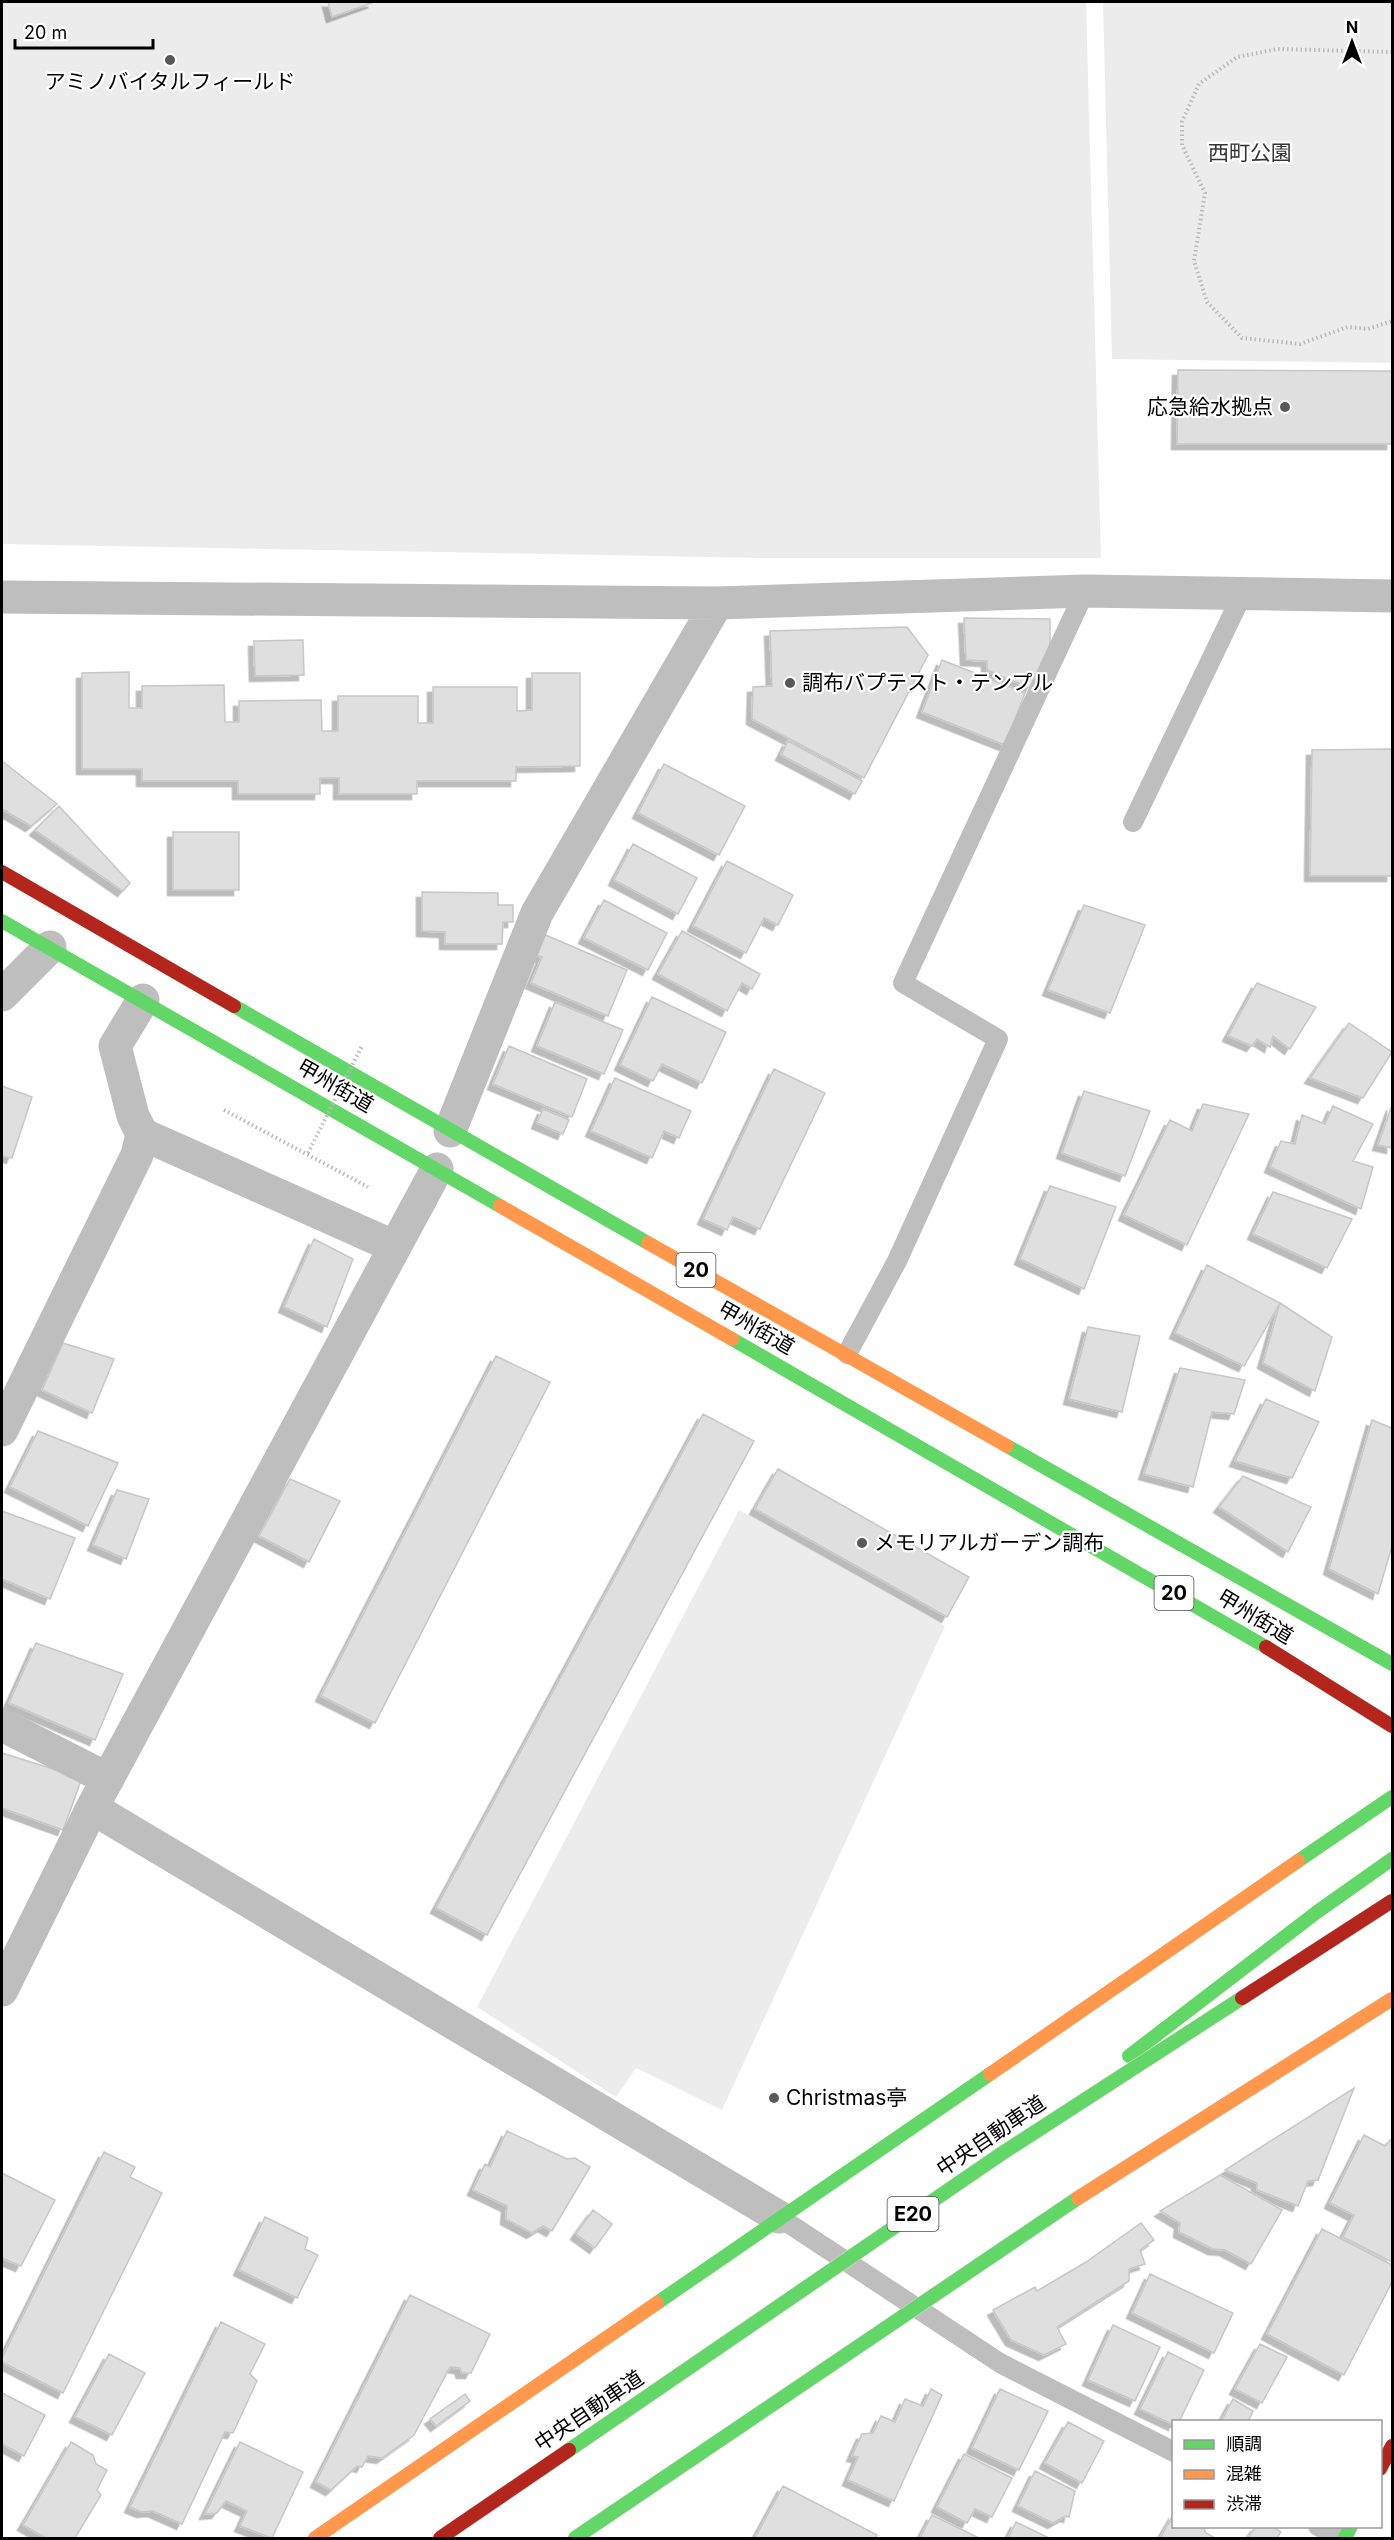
<svg xmlns="http://www.w3.org/2000/svg" width="1394" height="2540" font-family="Inter,'Noto Sans JP',sans-serif">
<style>
.green{fill:#ececec}
.building{fill:#dfdfdf;stroke:#c7c7c7;stroke-width:1.5;filter:url(#shadow)}
.lines{fill:none;stroke-linecap:round;stroke-linejoin:round}
.path{stroke:#b9b9b9;stroke-width:4;stroke-dasharray:1.5 3;stroke-linecap:butt}
.lane{stroke:#bebebe;stroke-width:20}
.street{stroke:#bebebe;stroke-width:33}
.fast{stroke:#63d668;stroke-width:14}
.slow{stroke:#ff974d;stroke-width:14}
.jam{stroke:#b3261e;stroke-width:14}
.fast-bridge-casing{stroke:#dbdbdb;stroke-width:15;stroke-linecap:butt}
.slow-bridge-casing{stroke:#dbdbdb;stroke-width:15;stroke-linecap:butt}
.jam-bridge-casing{stroke:#dbdbdb;stroke-width:15;stroke-linecap:butt}
.path-bridge{stroke:#b9b9b9;stroke-width:4;stroke-dasharray:1.5 3;stroke-linecap:butt}
.fast-bridge{stroke:#63d668;stroke-width:14}
.slow-bridge{stroke:#ff974d;stroke-width:14}
.jam-bridge{stroke:#b3261e;stroke-width:14}
.poi-dot{fill:#595959;stroke:#fff;stroke-width:2}
.labels{text-anchor:middle;stroke-width:4.5;stroke-linejoin:round;paint-order:stroke}
.shield{fill:#fff;stroke:#4c4c4c;stroke-width:1.5}
.shield-label{font-size:20px;font-weight:bold;fill:#000}
.poi-label{font-size:21px;fill:#000;stroke:#fff;text-anchor:start}
.park-label{font-size:21px;fill:#333;stroke:#fff}
.street-label{font-size:21px;fill:#000;stroke:#fff}
</style>
<defs>
<filter id="shadow"><feDropShadow dx="-5.5" dy="5.5" stdDeviation="0" flood-color="#0004"/></filter>
</defs>
<rect width="100%" height="100%" fill="#fff"/>
<path class="green" d="M2,2H1086L1101,558H762L2,544Z
M1103,2H1392V363L1112,359Z
M739,1510L945,1626L722,2110L636,2068L616,2097L477,2007Z"/>
<path class="building" d="M328,2H374L332,17Z
M1178,370L1392,371V444H1177Z
M964,618L1050,619V648L1030,688L987,670V661L966,660Z
M907,627L928,655L864,778L752,719L753,687L772,686L770,631Z
M303,640L304,675L255,676L254,641Z
M942,660L1025,693L1005,745L922,712Z
M129,672V708H142V686L224,685L225,722H239V701L321,700L322,731H338V696H418V723H433V687H517V711L532,710V673H580V766L516,767V781H417V794H339V778H320V794H238V781H142V769H82V673Z
M788,741L862,781L855,794L781,755Z
M1392,749V876H1310L1312,750Z
M2,761L57,804L31,826L2,809Z
M664,764L745,806L719,855L638,813Z
M59,806L130,883L123,891L35,830Z
M173,832H239V890H173Z
M633,844L697,878L678,914L614,880Z
M727,861L793,895L778,925L764,918L746,953L693,926Z
M422,892L498,893V905H513V922H503L502,944H445V932L422,931Z
M604,900L667,933L648,970L584,938Z
M1084,905L1145,925L1110,1013L1048,990Z
M682,931L760,974L752,989L742,983L727,1011L658,974Z
M541,933L627,970L608,1016L531,983L542,957L532,954Z
M1257,983L1316,1007L1290,1049L1273,1036L1270,1047L1257,1039L1252,1046L1228,1036Z
M652,997L726,1032L702,1083L662,1064L653,1081L620,1065Z
M555,1002L623,1030L604,1074L537,1046Z
M1349,1023L1392,1052L1363,1098L1310,1078Z
M509,1046L587,1079L572,1117L493,1084Z
M774,1069L825,1093L760,1229L733,1217L727,1230L703,1219Z
M615,1078L691,1111L679,1138L664,1131L652,1158L591,1131Z
M2,1086L32,1097L12,1158L2,1156Z
M1084,1091L1150,1111L1125,1176L1062,1153Z
M1203,1104L1249,1114L1187,1245L1124,1215L1170,1120L1192,1131Z
M1392,1105V1148L1378,1145Z
M1333,1106L1373,1124L1353,1161L1373,1167L1361,1209L1270,1167L1281,1141L1295,1144L1302,1115L1325,1124Z
M543,1109L569,1120L563,1134L537,1123Z
M1050,1186L1116,1207L1084,1289L1020,1259Z
M1273,1192L1352,1219L1327,1268L1253,1234Z
M314,1239L353,1259L327,1327L284,1307Z
M1207,1265L1280,1303L1244,1366L1175,1333Z
M1280,1303L1332,1337L1315,1391L1263,1363Z
M1088,1327L1140,1336L1122,1412L1069,1399Z
M63,1343L114,1359L92,1413L42,1390Z
M496,1356L550,1382L375,1723L321,1696Z
M1180,1368L1245,1380L1234,1414L1212,1412L1193,1487L1144,1474Z
M1266,1399L1319,1422L1292,1478L1235,1461Z
M703,1414L754,1441L487,1935L436,1908Z
M1372,1420L1392,1428V1546L1378,1594L1329,1569Z
M38,1431L118,1463L88,1526L10,1487Z
M778,1469L969,1577L947,1617L755,1509Z
M1243,1476L1311,1507L1288,1552L1219,1507Z
M290,1479L340,1501L309,1562L259,1536Z
M117,1490L149,1499L126,1559L93,1545Z
M2,1511L75,1538L50,1599L2,1579Z
M36,1643L123,1674L95,1740L9,1703Z
M2,1753L82,1778L63,1830L2,1808Z
M1354,2088L1318,2180L1308,2181L1298,2206L1257,2190V2183L1225,2170Z
M507,2131L567,2159L575,2158L590,2167L552,2231L543,2226L532,2233L506,2219L507,2206L473,2190L485,2164L490,2167Z
M1364,2135L1385,2146L1392,2138V2262L1343,2237L1354,2215L1330,2203Z
M104,2152L135,2167L130,2177L162,2193L63,2393L2,2362V2358Z
M2,2173L55,2200L21,2266L2,2258Z
M1220,2175L1282,2210L1251,2264L1225,2250L1213,2249L1179,2232L1180,2223L1160,2211Z
M593,2210L612,2224L595,2248L576,2234Z
M265,2217L308,2238L305,2249L318,2255L297,2298L239,2270Z
M1141,2223L1154,2240L1140,2250L1145,2264L1129,2269V2281L1057,2327L1066,2344L1044,2355L1011,2340L993,2310L1035,2287L1037,2291L1086,2262Z
M1322,2229L1392,2265V2282L1344,2375L1267,2334Z
M1150,2274L1233,2313L1214,2353L1132,2313Z
M410,2295L490,2334L471,2373H462L460,2368L450,2367L414,2435L382,2458L368,2456L362,2467L357,2466L331,2490L316,2482Z
M221,2322L265,2344L250,2374L257,2381L233,2433L225,2432L182,2524L153,2511L142,2512L130,2507Z
M1113,2325L1160,2347L1135,2401L1088,2380Z
M1260,2344L1287,2357L1262,2403L1235,2389Z
M1168,2352L1204,2370L1179,2422H1174V2425L1140,2409Z
M109,2354L145,2373L112,2435L75,2417Z
M931,2389L942,2395L894,2501L848,2480L858,2457L852,2456L862,2434L873,2433L881,2416L895,2422L905,2399L923,2406Z
M1000,2389L1048,2411L1019,2470L972,2448Z
M2,2393L45,2415L24,2456L2,2444Z
M465,2394L470,2401L436,2426L430,2419Z
M1233,2399L1253,2411L1248,2422H1221Z
M1068,2422L1104,2441L1082,2483L1045,2463Z
M71,2442L93,2455L96,2464L107,2470L97,2490L101,2495L75,2538H46L23,2525Z
M240,2442L303,2472L272,2538L240,2526L247,2511L226,2501L217,2513L205,2514Z
M964,2454L1012,2478L992,2517L975,2509L967,2523L937,2507Z
M1035,2471L1075,2491L1069,2517L1065,2516L1053,2523L1018,2506Z
M783,2486L877,2535L875,2538H755Z
M1174,2514V2526H1203L1206,2533L1215,2538H1160Z
M932,2515L979,2538H920Z
M1016,2522L1049,2538H1008Z
M1256,2526H1272L1281,2532L1277,2538H1248Z"/>
<g class="lines">
<path class="path" d="M1392,52L1278,49L1237,57L1199,84L1182,122V145L1205,193L1194,261L1207,302L1242,338L1300,344L1348,327L1368,329L1392,321
M224,1110L368,1187"/>
<path class="lane" d="M1133,822L1243,593
M847,1354L897,1261L998,1039L903,983L1085,591
M779,2217L1000,2363L1174,2452
M1318,2526L1342,2538"/>
<path class="street" d="M2,597L717,603L1085,591L1392,596
M2,995L50,947
M450,1131L537,913L717,603
M142,1134L393,1246
M2,1430L137,1155L142,1134L133,1116L115,1046L143,1000
M2,1725L108,1779
M92,1808L779,2217
M2,1990L92,1808L437,1169"/>
<path class="fast" d="M2,921L500,1206
M234,1006L648,1243
M732,1339L1266,1647
M1007,1446L1392,1664
M1298,1861L1392,1797
M1129,2056L1317,1912L1392,1859
M657,2303L990,2074
M1345,2538L1351,2526"/>
<path class="slow" d="M500,1206L732,1339
M648,1243L1007,1446
M990,2074L1298,1861
M315,2538L657,2303"/>
<path class="jam" d="M2,872L234,1006
M1266,1647L1392,1726
M1380,2469L1392,2446"/>
<defs>
<path id="fast-bridge" d="M569,2450L1001,2154L1242,1998
M575,2538L1078,2198"/>
<path id="slow-bridge" d="M1078,2198L1392,1999"/>
<path id="jam-bridge" d="M1242,1998L1392,1901
M440,2538L569,2450"/>
</defs>
<use href="#fast-bridge" class="fast-bridge-casing"/>
<use href="#slow-bridge" class="slow-bridge-casing"/>
<use href="#jam-bridge" class="jam-bridge-casing"/>
<path class="path-bridge" d="M308,1153L362,1046"/>
<use href="#fast-bridge" class="fast-bridge"/>
<use href="#slow-bridge" class="slow-bridge"/>
<use href="#jam-bridge" class="jam-bridge"/>
</g>
<g class="poi-dot">
<circle cx="170" cy="60" r="6"/>
<circle cx="1285" cy="407" r="6"/>
<circle cx="790" cy="683" r="6"/>
<circle cx="862" cy="1543" r="6"/>
<circle cx="774" cy="2098" r="6"/>
</g>
<g class="labels">
<g class="shield">
<rect x="676.5" y="1253" width="39" height="34" rx="4.5"/>
<rect x="1154.5" y="1576" width="39" height="34" rx="4.5"/>
<rect x="887.5" y="2197" width="51" height="34" rx="4.5"/>
</g>
<g class="shield-label">
<text x="696" y="1277">20</text>
<text x="1174" y="1600">20</text>
<text x="913" y="2221">E20</text>
</g>
<g class="poi-label">
<text x="170" y="89" text-anchor="middle">アミノバイタルフィールド</text>
<text x="1273" y="414" text-anchor="end">応急給水拠点</text>
<text x="802" y="690">調布バプテスト・テンプル</text>
<text x="874" y="1550">メモリアルガーデン調布</text>
<text x="786" y="2105">Christmas亭</text>
</g>
<g class="park-label">
<text x="1250" y="160">西町公園</text>
</g>
<g class="street-label">
<text transform="translate(335 1086) rotate(30)" y="7">甲州街道</text>
<text transform="translate(756 1328) rotate(30)" y="7">甲州街道</text>
<text transform="translate(1255 1617) rotate(31)" y="7">甲州街道</text>
<text transform="translate(991 2136) rotate(-34)" y="7">中央自動車道</text>
<text transform="translate(589 2411) rotate(-34)" y="7">中央自動車道</text>
</g>
</g>
<rect width="1394" height="2540" fill="none" stroke="#000000" stroke-width="6"/>
<rect x="1172" y="2420" width="210" height="108" fill="#ffffff" stroke="#999999" stroke-width="1.5"/>
<rect x="1184" y="2440" width="30" height="9" fill="#63d668" stroke="#999999" stroke-width="1.5"/>
<text x="1226" y="2450" font-size="18" fill="#000000">順調</text>
<rect x="1184" y="2470" width="30" height="9" fill="#ff974d" stroke="#999999" stroke-width="1.5"/>
<text x="1226" y="2480" font-size="18" fill="#000000">混雑</text>
<rect x="1184" y="2500" width="30" height="9" fill="#b3261e" stroke="#999999" stroke-width="1.5"/>
<text x="1226" y="2510" font-size="18" fill="#000000">渋滞</text>
<g transform="translate(1352 42)" stroke="#ffffff" stroke-width="4.5" paint-order="stroke">
<path d="M0-4.5L10 22L0 15L-10 22Z" fill="#000000"/>
<text y="-9" font-size="16" font-weight="bold" text-anchor="middle" fill="#000000">N</text>
</g>
<path d="M15 39v9h138v-9" fill="none" stroke="#000000" stroke-width="3"/>
<text x="24" y="39" font-size="18" fill="#000000" stroke="#ffffff" stroke-width="4.5" paint-order="stroke">20 m</text>
</svg>
